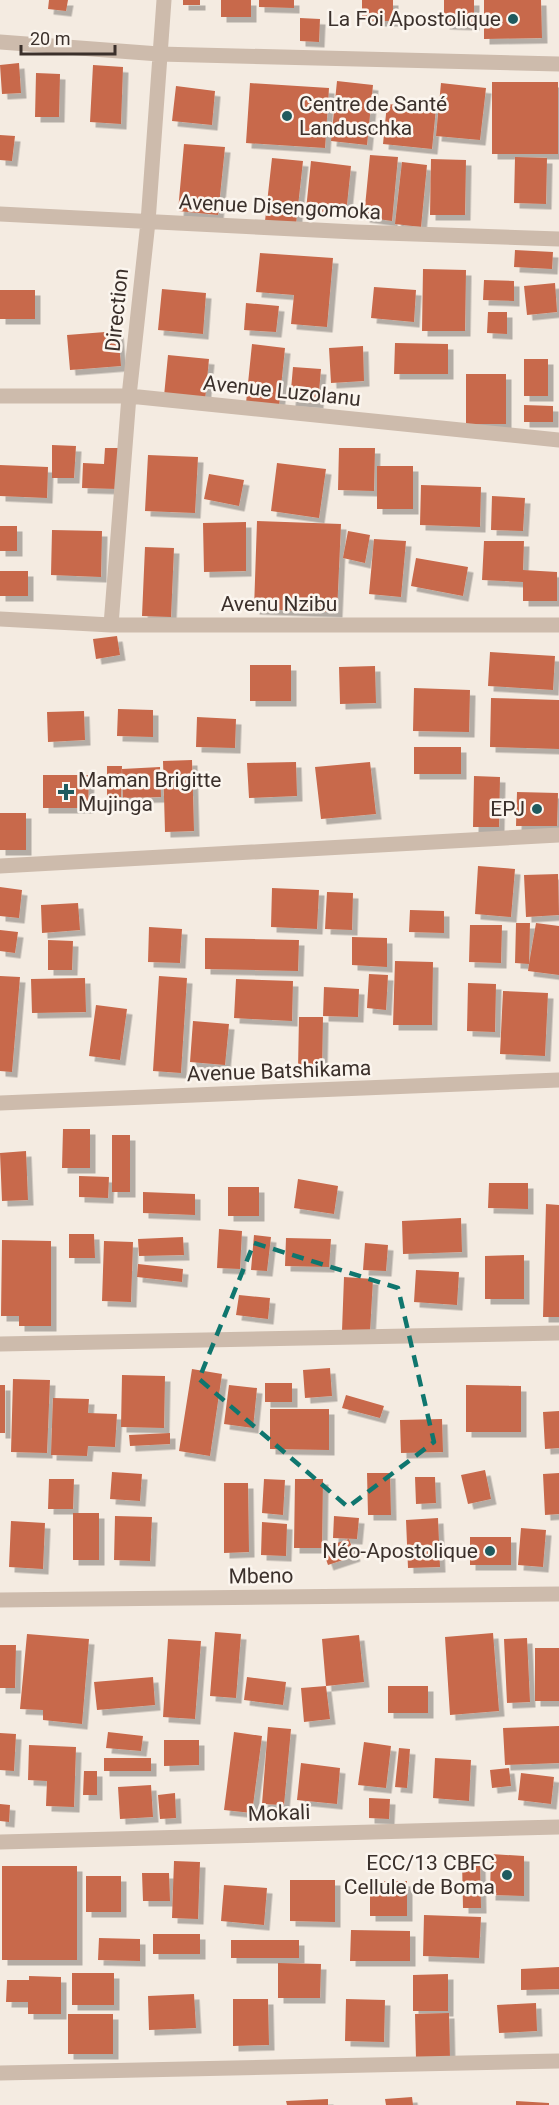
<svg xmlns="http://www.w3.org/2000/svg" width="559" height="2105" font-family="Roboto,sans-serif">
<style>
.building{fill:#c8694b;filter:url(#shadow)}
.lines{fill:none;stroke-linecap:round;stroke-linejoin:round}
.street{stroke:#cdbbac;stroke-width:15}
.marked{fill:none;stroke:#0f766e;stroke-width:4.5;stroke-dasharray:12 8;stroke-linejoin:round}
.poi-dot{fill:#1f5a5e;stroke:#fbf5ee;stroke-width:2}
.labels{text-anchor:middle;stroke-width:5;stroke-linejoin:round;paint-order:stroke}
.poi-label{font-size:21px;fill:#3b302b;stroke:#fbf5ee;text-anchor:end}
.street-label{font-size:21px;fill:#3b302b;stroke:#fbf5ee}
</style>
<defs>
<filter id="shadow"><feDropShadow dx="5.5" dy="5.5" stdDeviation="0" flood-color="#0004"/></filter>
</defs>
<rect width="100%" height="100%" fill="#f4ebe1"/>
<path class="building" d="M49,0H68L66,11L48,9Z
M183,0H200V5H183Z
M221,0H251V17H221Z
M259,0H294V8L259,7Z
M362,0H393V21H362Z
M444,0H474V25L444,24Z
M484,0H541L542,38L484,39Z
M300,18L320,19L319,42L300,41Z
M19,63L21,93L2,94L0,65Z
M93,65L123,67L121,124L90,122Z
M36,73L60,74L59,117H35Z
M337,81L373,85L367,145L331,141Z
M492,82H558V154H492Z
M250,83L329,88L325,148L246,143Z
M441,83L486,88L480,140L436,136Z
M176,86L215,91L212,125L172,121Z
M387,104L436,108L432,149L383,144Z
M0,135L15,136L12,161L0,160Z
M184,144L225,147L218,215L178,211Z
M370,155L398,157L392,221L364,217Z
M515,157L547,158L546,204L514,203Z
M272,158L303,161L296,224L265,221Z
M431,159L466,160L465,215H430Z
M311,161L351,166L346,214L306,210Z
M402,162L427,165L421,227L395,224Z
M515,250L553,252L552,269L514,267Z
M260,253L333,258L327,327L291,324L294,295L256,292Z
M423,269L466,270L465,331H422Z
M484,280L514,281V301L483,300Z
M555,283L557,312L527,315L524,286Z
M374,287L416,290L414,322L371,318Z
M162,289L206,293L203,334L158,330Z
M0,290H35V319H0Z
M246,303L279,306L276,332L244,330Z
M488,312H507V334L487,333Z
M118,331L121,366L70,370L67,335Z
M395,343L448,344V374H394Z
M252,344L285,348L279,406L246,403Z
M363,346L364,381L331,383L329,348Z
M168,355L209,359L205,400L164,396Z
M524,359H548V396H524Z
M293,367L321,369L318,403L290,401Z
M466,374H506V424H466Z
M524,405L553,406V422H524Z
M52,445L76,446L74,478H52Z
M105,448H120L118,489L82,488L83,463L104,464Z
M339,448H375L374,491L338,490Z
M148,455L198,457L195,513L145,511Z
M277,463L326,469L319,518L271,511Z
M0,465L48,467L47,498L0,496Z
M377,466H413V509H377Z
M209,474L244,480L239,506L204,499Z
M421,485L481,487L480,527L420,525Z
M492,496L525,498L523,531L491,530Z
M257,521L341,524L337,612L254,609Z
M246,522V571L204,572L203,523Z
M0,526H17V551H0Z
M52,530L102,531L101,577L51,575Z
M348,531L370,535L365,563L343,558Z
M374,539L406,541L401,597L369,594Z
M484,541H524L523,570L557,572V601H523V582L482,580Z
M145,547L174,548L171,617L142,616Z
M416,558L468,567L463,596L411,586Z
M0,571H28V596H0Z
M117,636L120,655L96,659L93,639Z
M490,652L555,656L553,690L488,686Z
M250,665H291V701H250Z
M375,666L376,703L340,704L339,667Z
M414,688L470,690L469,732L413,731Z
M491,698L559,700V749L490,747Z
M118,709L153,710V737L117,736Z
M84,711L85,740L48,742L47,712Z
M197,717L236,719L235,748L196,747Z
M414,747H461V774H414Z
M192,760L194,831L165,832L163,761Z
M296,762L297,796L249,798L247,763Z
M370,762L376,814L321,819L315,767Z
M107,766H122L121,797H107Z
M160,767L161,797L123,798L122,769Z
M43,775H89L88,808H43Z
M474,776L500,777L499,827H473Z
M517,792L558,793L557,826H516Z
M0,813H26V850H0Z
M478,866L515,869L511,917L475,914Z
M558,874L559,915L526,917L524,875Z
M0,887L22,890L19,918L0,916Z
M272,888L319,890L317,929L271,927Z
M327,892L353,893L352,930L325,929Z
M78,903L80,930L42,933L41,905Z
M410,910L444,911V933L409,932Z
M516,923H530L529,964L536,923L559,926V975L528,971L529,964L515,963Z
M470,925H502L501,963L469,962Z
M149,927L182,929L180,963L148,962Z
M0,930L18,932L15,953L0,951Z
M352,937L387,938V967L352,965Z
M205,938L299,940L298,971L205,969Z
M48,940L73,941L72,970H48Z
M395,961L433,962L432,1025H393Z
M369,974L388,975L386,1010L367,1008Z
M0,976L20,977L12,1072L0,1071Z
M159,976L187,978L181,1073L153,1071Z
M85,978L86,1012L32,1013L31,979Z
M236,979L293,981L292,1021L234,1018Z
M468,983L496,984L495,1032L467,1031Z
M324,987L359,989L358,1017L323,1016Z
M503,991L548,993L545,1056L500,1054Z
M96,1005L127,1009L120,1060L89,1056Z
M299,1017H323L322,1069H298Z
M193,1021L229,1024L225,1065L190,1062Z
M63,1129H90V1168H62Z
M112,1135H130V1192H112Z
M26,1151L28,1200L2,1201L0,1153Z
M79,1176L109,1177L108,1198L79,1197Z
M298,1179L338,1186L334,1214L294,1208Z
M489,1183H528V1209L488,1208Z
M228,1187H259V1216H228Z
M143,1192L195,1194V1215L143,1213Z
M546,1204L559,1205V1317H543Z
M461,1218L462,1252L403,1254L402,1221Z
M219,1229L242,1231L240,1269L217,1268Z
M69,1234H94L95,1258H69Z
M254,1235L271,1237L267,1271L251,1270Z
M183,1237L184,1255L139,1256L138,1239Z
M286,1238L331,1239L329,1267L285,1266Z
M2,1240L51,1241V1326H19V1316H1Z
M104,1241L133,1242L131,1302L102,1301Z
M365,1243L388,1245L386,1271L363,1270Z
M524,1255V1299H485V1256Z
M138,1264L183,1269L182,1282L137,1277Z
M416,1270L459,1272L457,1305L414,1302Z
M344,1277L373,1279L370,1332L342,1331Z
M239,1295L270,1298L268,1319L236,1315Z
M330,1368L332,1396L305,1398L303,1370Z
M192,1369L222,1374L210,1456L179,1451Z
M122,1375L165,1376L164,1428L121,1427Z
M13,1379L50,1380L47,1453L11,1452Z
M265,1383H292V1402H265Z
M0,1385H5V1433H0Z
M229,1385L257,1388L253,1428L224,1424Z
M466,1385L521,1386V1432H466Z
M346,1395L384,1406L380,1418L342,1408Z
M53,1398L89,1399L88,1413L117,1414L115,1447L88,1446L87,1456L51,1455Z
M270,1409H329V1450L270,1449Z
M559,1411V1448L545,1449L543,1412Z
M442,1419L443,1452L401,1453L400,1420Z
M170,1433V1444L130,1446L129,1435Z
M485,1470L491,1499L468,1504L461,1475Z
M112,1472L142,1474L140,1501L110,1499Z
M367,1473H390L391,1515H368Z
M559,1473V1514L545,1515L543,1474Z
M415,1477H435L436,1503L416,1504Z
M49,1479H74L73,1509H48Z
M264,1479L285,1480L283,1515L262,1513Z
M295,1479H323L322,1548H294Z
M224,1483H248L249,1552L224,1553Z
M73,1513H99V1560H73Z
M115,1516L152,1517L150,1561L114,1560Z
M334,1516L359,1518L357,1539L333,1538Z
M438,1518L440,1567L408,1568L406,1520Z
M11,1521L45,1523L43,1569L9,1567Z
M262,1522L287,1524L286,1556L261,1555Z
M521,1528L546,1530L543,1567L518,1565Z
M470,1537H511V1565H470Z
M349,1539L355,1556L328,1565L322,1548Z
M215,1632L241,1634L236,1698L210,1696Z
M493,1633L499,1711L450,1715L445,1637Z
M27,1634L89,1639L82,1724L43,1720V1710L20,1709Z
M359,1635L364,1682L326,1686L322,1639Z
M527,1638L530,1702L507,1703L504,1639Z
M168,1639L201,1641L195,1719L163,1717Z
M0,1645H16L15,1688H0Z
M535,1648H559V1701H535Z
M153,1677L155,1705L97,1710L94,1682Z
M247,1677L286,1682L283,1705L244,1700Z
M326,1686L330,1719L304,1722L301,1688Z
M388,1686H428V1713H388Z
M559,1726V1763L505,1765L503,1728Z
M268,1727L291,1729L284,1805L262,1804Z
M108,1732L143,1736L141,1751L106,1748Z
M234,1732L262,1736L252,1813L224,1810Z
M0,1733L16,1734L14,1771L0,1770Z
M164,1740H199V1765L164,1766Z
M364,1742L391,1746L386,1788L358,1785Z
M29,1745L76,1747L74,1807L46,1806L47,1781L28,1780Z
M399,1748L410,1749L407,1788L395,1787Z
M104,1758H151V1771H104Z
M435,1758L471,1760L469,1801L433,1798Z
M301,1763L340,1768L337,1804L297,1800Z
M509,1768L511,1786L492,1788L490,1770Z
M84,1771H97V1795H83Z
M521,1773L554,1777L551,1804L518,1800Z
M151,1785L153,1817L120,1819L118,1787Z
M175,1793L176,1818L160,1819L158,1795Z
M369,1798L390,1799L389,1819L369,1818Z
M0,1804L10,1805L9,1822L0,1821Z
M491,1854L524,1856V1896L490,1895Z
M462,1860H480L481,1908H463Z
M174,1861L200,1862L198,1919L172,1918Z
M2,1866H77V1960H2Z
M142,1873H169L170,1901H143Z
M86,1876H121V1912H86Z
M290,1880H335V1922L290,1921Z
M370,1881H407V1916H370Z
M224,1885L267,1888L264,1925L221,1921Z
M424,1915L481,1917L479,1958L423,1956Z
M351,1930L410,1931V1961H350Z
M153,1934H200V1954H153Z
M99,1938L140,1939V1961L98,1960Z
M231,1940H299V1958H231Z
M278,1963L321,1964L320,1998H278Z
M559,1967V1989L521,1990V1969Z
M72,1973H114V2005H72Z
M448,1974V2011H413V1975Z
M29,1976L61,1977V2014H28V2002H6L7,1980H29Z
M194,1994L196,2028L149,2030L148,1996Z
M233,1999H268L269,2045L233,2046Z
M346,1999L385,2000L384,2042L345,2041Z
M536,2003L537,2031L499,2033L497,2005Z
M449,2013L450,2059H416L415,2014Z
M68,2014H113V2054H68Z
M412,2097L413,2105H386L385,2099Z
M328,2099V2105H287L286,2101Z
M516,2101L549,2103V2105H516Z"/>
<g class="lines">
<path class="street" d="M0,42L159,54L559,64
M0,214L355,232L559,239
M0,396H129L559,440
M0,619L111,625H559
M111,625L129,396L148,222L164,0
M0,866L559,835
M0,1103L559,1080
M0,1344L559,1333
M0,1600L559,1594
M0,1842L559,1827
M0,2073L559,2061"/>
</g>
<path class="marked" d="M254,1243L398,1288L434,1442L348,1507L199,1379Z"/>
<g class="poi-dot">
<circle cx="513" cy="19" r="6"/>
<circle cx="287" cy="116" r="6"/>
<path d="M63 783h6v6h6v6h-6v6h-6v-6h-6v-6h6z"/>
<circle cx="537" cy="809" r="6"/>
<circle cx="490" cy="1551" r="6"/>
<circle cx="507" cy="1875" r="6"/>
</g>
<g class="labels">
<g class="poi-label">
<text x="501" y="26">La Foi Apostolique</text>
<text x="299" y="111" text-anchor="start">Centre de Santé<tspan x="299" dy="24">Landuschka</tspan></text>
<text x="78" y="787" text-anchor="start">Maman Brigitte<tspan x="78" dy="24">Mujinga</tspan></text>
<text x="525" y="816">EPJ</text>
<text x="478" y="1558">Néo-Apostolique</text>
<text x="495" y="1870">ECC/13 CBFC<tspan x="495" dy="24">Cellule de Boma</tspan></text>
</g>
<g class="street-label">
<text transform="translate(280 207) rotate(3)" y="7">Avenue Disengomoka</text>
<text transform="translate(117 310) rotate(-84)" y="7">Direction</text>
<text transform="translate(282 391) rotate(6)" y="7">Avenue Luzolanu</text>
<text x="279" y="611">Avenu Nzibu</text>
<text transform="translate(279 1071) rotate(-2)" y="7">Avenue Batshikama</text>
<text transform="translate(261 1576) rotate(-1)" y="7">Mbeno</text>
<text transform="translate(279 1813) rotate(-2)" y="7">Mokali</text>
</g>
</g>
<path d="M21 45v9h94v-9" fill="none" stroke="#3b302b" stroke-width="3"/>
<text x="30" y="45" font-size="18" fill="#3b302b" stroke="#fbf5ee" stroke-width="4.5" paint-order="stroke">20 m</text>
</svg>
